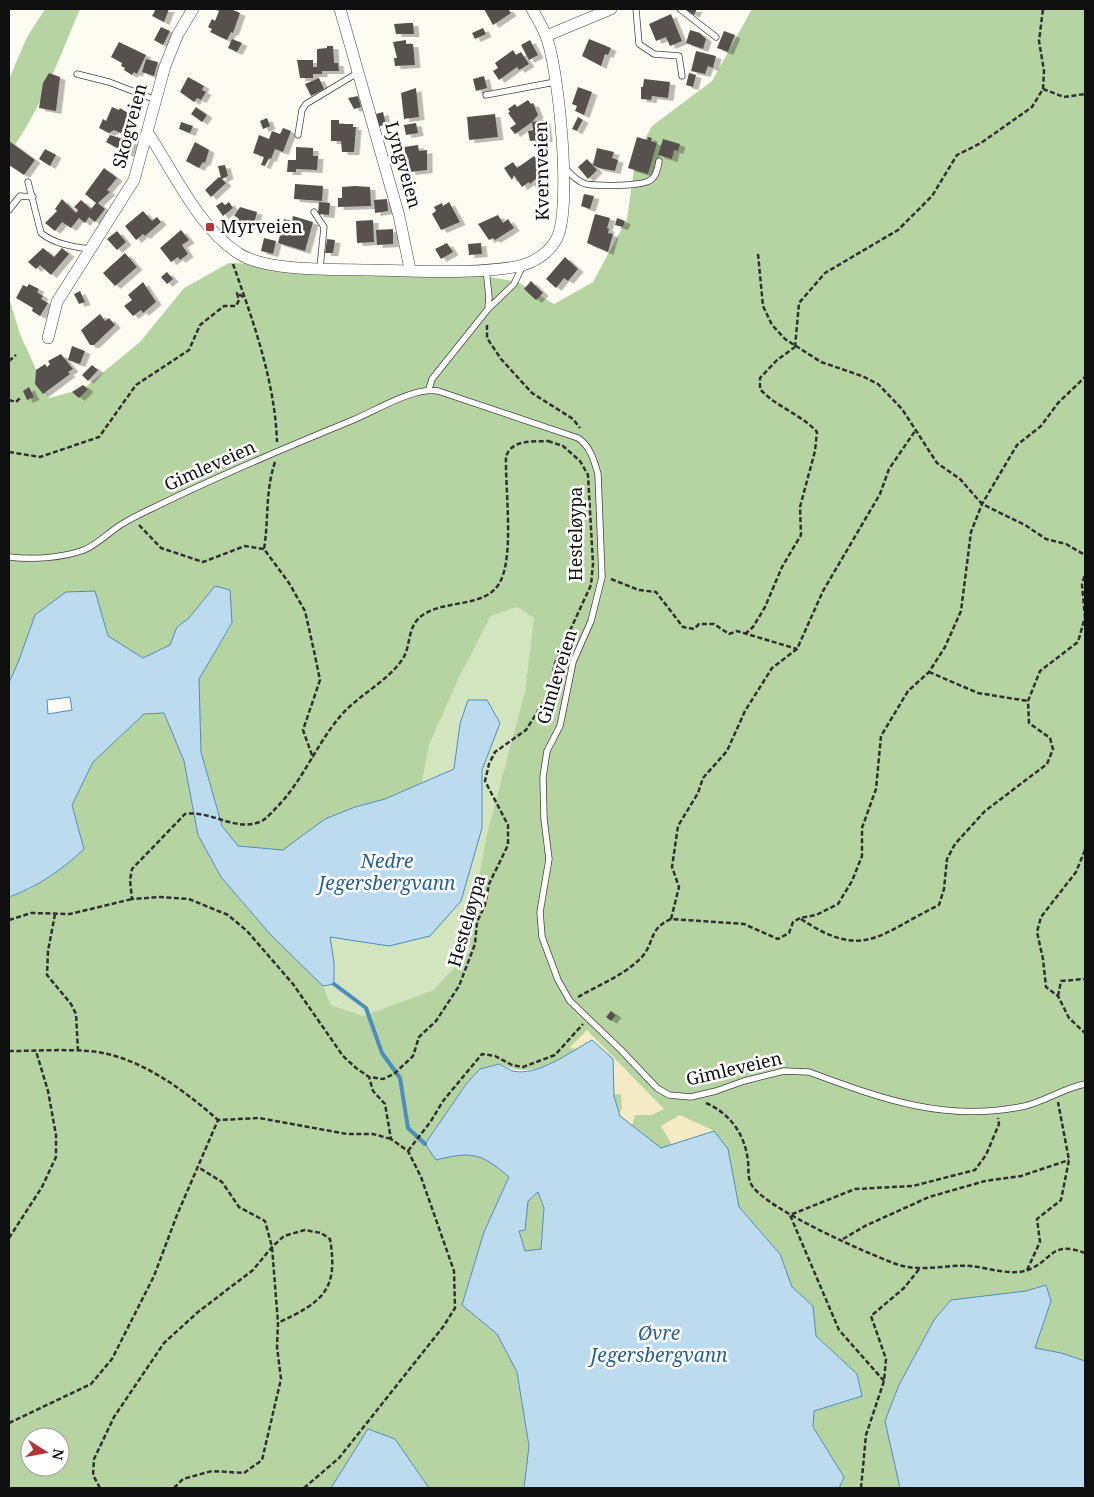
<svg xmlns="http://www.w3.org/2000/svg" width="1094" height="1497" font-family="'Noto Serif',serif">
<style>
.green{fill:#d2e5bf}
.forest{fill:#b6d4a1;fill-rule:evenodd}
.sand{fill:#f4ebc4}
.water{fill:#bddbef;stroke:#4c8dbe;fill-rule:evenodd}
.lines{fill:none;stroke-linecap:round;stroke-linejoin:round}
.stream{stroke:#4c8dbe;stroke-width:4}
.building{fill:#57514d;filter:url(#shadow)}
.service-casing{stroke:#424242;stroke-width:7}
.minor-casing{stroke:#424242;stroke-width:12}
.path{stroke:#313131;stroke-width:2.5;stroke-dasharray:5 2.5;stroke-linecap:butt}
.service{stroke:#fff;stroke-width:5.5}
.minor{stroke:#fff;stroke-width:11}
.poi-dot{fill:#b03739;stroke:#fff;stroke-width:2}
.labels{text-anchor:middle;stroke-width:5;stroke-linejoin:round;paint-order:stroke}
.street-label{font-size:18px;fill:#0f0f0f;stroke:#fff}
.poi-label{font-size:18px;fill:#0f0f0f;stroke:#fff;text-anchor:start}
.water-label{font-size:19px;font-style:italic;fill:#266093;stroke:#fff}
</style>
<defs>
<filter id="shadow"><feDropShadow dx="5.5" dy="3" stdDeviation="0" flood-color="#0004"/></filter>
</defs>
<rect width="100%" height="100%" fill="#fdfcf3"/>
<path class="green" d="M517,607L535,618L525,691L487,833L474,903L469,952L433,990L363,1016L331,1005L323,986L334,984V963L329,937L345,938L482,828V770L500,723L460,724L454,769L422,783L429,745L459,678L491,616Z"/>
<path class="forest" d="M45,9H80C60,56 40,112 9,153V79L27,37Z
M752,9H1085V1361L1061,1353L1035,1348L1051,1301L1046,1285L934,1320L899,1385L885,1421L900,1488H839L844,1477L813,1427L814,1410L862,1396L857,1374L816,1336L813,1306L792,1287L780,1254L739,1207L728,1149L714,1131L661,1148L620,1116L614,1096L613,1059L592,1040C560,1058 536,1081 499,1064L480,1069L467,1083L425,1144L436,1160L458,1154L486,1157L509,1177L484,1232L462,1305L497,1334L517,1372L529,1446L524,1488H429L395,1439L368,1429L331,1488H9V897L30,889L72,860V805L93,762L144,714L164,713L184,761L198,835L221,877L270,934L323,986L331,1005L363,1016L433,990L469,952L474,903L487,833L525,691L534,618L517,607L491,616L459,678L429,745L422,783L385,799L355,807L326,819L283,850L238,846L222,826L201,752L199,679L232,624L215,586L189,618L177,627L170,645L143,658L108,636L95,591L19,660L9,683V298L20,334L49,398L83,389L140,342L184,288L229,263L449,270L518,282L554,304L593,282L627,219L636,156L652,126L712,81ZM30,1437H60V1467H30Z
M538,1192L544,1208L541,1250L525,1251L519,1231L525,1230L528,1201Z"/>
<path class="sand" d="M587,1030L664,1109L652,1115H635L630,1133L612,1123L622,1109L621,1094L611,1095L596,1051L569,1048Z
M680,1115L714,1131L672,1145L661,1126Z"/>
<path class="water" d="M215,586L230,590L232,623L199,679L201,752L222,826L238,846L283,850L325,819L355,807L385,799L454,769L460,724L468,700H487L500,723L482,770V828L461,901L430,936L389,946L330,937L334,963V984L323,986L270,934L221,877L198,835L184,761L164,713L144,714L93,762L72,805L84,849C62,870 37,887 9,897V683L19,660L35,615L66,592L95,591L108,636L143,658L170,645L177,627L189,618ZM70,697L72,710L48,714L47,700Z
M592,1040L613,1059L614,1096L620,1116L661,1148L714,1131L728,1149L739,1207L780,1254L792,1287L813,1306L816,1336L857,1374L862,1396L814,1411L813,1427L844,1477L839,1488H524L529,1446L517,1372L497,1334L462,1305L484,1232L509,1177C481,1153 472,1151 436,1160L425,1144L467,1083L480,1069L499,1064C503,1066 508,1069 513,1071C537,1077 572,1051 592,1040ZM538,1192L544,1208L541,1249L525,1251L519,1231L525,1230L528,1201Z
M1046,1285L1051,1301L1035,1348L1061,1353L1085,1361V1488H900L885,1421L899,1385L934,1320L951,1300L1026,1291Z
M368,1429L395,1439L429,1488H331Z"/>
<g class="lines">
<path class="stream" d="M334,984L366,1008L382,1053L400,1078L408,1128L425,1144"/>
</g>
<path class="building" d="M156,9H169L164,22L152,16Z
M215,9H231L240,13L233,33L231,32L227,40L210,32L212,29L208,27L212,19L215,21L219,11Z
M484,9H508L511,13L493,25Z
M684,9H697L694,15Z
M671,14L682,41L670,46L666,37L656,41L649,24Z
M408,23H413L414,34H396L394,24Z
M161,27L170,31L163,45L154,40Z
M483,28L486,34L475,39L472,33Z
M690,30L700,33L706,39L703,49L686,43Z
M724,31L735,35L728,52L717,48Z
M232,39L242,43L237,52L228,48Z
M589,39L611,48L608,55L605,54L601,66L582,56Z
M406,40V44H413L415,65L395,66L394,58H397L393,42Z
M530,40L538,55L529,60L521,45Z
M119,42L146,55L137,74L134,72L132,75L124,70L125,68L121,66L122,63L111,57Z
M327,46H333L334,63H338L339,71H322V74H313V78H300L297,60H313V67H317V49L327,48Z
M513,50L516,55L521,52L529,64L519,70L517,67L499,80L493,71L498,68L495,63Z
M696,51L716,56L713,68L708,66L705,74L691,71Z
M146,59L158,62L154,76L142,72Z
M49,73L60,77L56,111L39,108L43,83Z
M689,73L696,75L693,87L686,85Z
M484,76L487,88L476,91L473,79Z
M188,77L204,86L202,90L206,92L201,100L197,98L194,102L180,92Z
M319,78L324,89L311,96L305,84Z
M644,79L670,82L668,98L652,96L651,100L641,99V87H643Z
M578,87L592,92L584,115L575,111L577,106L572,104Z
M416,88L419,117L404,119L401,93Z
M358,96L361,107L354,109L348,98Z
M528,100L531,104L533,103L538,115L532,122L545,120L547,139L530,141L528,131L533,130L532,122L515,134L510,128L516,124L508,113L510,112L508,109L515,104L517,107Z
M112,107L119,110L120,108L131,115L121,133L114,130L109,133L99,128L103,119L106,121Z
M196,107L207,115L202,122L191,114Z
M383,112L386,125L379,126L376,114Z
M495,114L498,137L469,140L467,117Z
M578,117L583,120L577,131L572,129Z
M267,118L270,126L263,129L260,121Z
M331,120H339V124H353V127H356L354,152H342L341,141H331Z
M181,122L193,126L190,133L179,129Z
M416,123L418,133L406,135L404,125Z
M283,128L291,131L283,152L275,149L271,159L269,158L265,166L261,165L264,157L253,153L259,135L269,139L272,131L280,134Z
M110,135L133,142L128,154L106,142Z
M637,137L647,140L648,137L652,138L651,141L657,143L648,174L628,168Z
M663,139L680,144L678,151L674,150L672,159L658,155Z
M9,141L35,160L24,175L9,165Z
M195,142L209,150L205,163L203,162L199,168L186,161Z
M418,145L419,151L427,150V170L410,172L404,147Z
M296,147L313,148V156H318L317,170L296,169V172H287L288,160H296Z
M597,148L614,152L612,158L618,160L615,171L599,168L593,165Z
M45,149L56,155L50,166L39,159Z
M534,156L545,171L530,184L529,182L522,187L514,175L512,180L504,168L513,162L517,168Z
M587,159L597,170L588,179L578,167Z
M225,165L228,176L222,179L226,183L211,197L205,190L219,177L221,178L218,166Z
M104,168L117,178L107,190L110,192L98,203L105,209L95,222L89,217L85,223L79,218L71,228L62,222L55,231L45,223L57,211L55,209L62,199L76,213L78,210L74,207L81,200L91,209L96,203L85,194Z
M295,184L323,186L322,201L294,199Z
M355,186L370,187L371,206L338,207V198H342V187Z
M584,194L594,196L590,209L581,206Z
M387,199L388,211L375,213L374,200Z
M222,202L225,205L229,202L233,208L223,216L216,206Z
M319,202L330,203L329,215L318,214Z
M449,202L460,222L441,230L432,214L436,211L434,207L442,203L443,206Z
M240,207L257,212L253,227L236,222L237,217L234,216Z
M143,211L152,221L157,217L161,222L145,236L143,234L136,240L125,226Z
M595,214L610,218L607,228L609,229L608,233L613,234L608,252L587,243Z
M498,215L503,223L508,219L514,228L495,240L493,238L489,240L478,224Z
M293,216L313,222L305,251L278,243L284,219L292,221Z
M617,218L625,221L623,227L615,225Z
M373,220L374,242L357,243L356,221Z
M393,229V244L377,245L376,230Z
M181,230L189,240L182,245L188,254L180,260L178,257L171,262L160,248Z
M117,231L126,242L117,250L107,239Z
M264,238L276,241L273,254L261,251Z
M327,239L335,240L333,253H325Z
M447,243L453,252L441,259L435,249Z
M481,243L482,254L469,255L468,244Z
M43,248L54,257L62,248L69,254L51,275L40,265L36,269L28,262Z
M125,253L137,267L115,286L103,273Z
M565,257L578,269L568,281L564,278L556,288L546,279Z
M167,272L173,279L167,284L161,277Z
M531,281L543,293L536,300L524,289Z
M143,282L156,302L143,313L141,310L133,316L124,306L132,300L128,295Z
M29,284L39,289L37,292L43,296L41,299L48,303L40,316L32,311L33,308L16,298L23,285L27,287Z
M80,291L85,302L79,304L74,294Z
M100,314L105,321L109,318L115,325L94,345H90L81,330Z
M72,346L85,351L80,364L68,360Z
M61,354L73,369L68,372L70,374L43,394L35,384L36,370L45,364L47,367L50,364L48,361Z
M92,365L98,370L88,381L82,375Z
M83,385L88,389L79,398L72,392Z
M29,387L34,397L27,400L23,391Z
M611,1011L616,1015L611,1021L606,1017Z"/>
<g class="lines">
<defs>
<path id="service" d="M636,9L639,44L654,54L679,56L682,76
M680,9L716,37
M77,74L109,82L156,100
M486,95L555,82
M298,135L302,110L306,104L359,72
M564,167C570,173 577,182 586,184C598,186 644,187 652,179C657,175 658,167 659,161
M28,182L41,233C54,244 74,247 90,249
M9,210L20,196L33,197
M314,212L324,227L320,268
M486,269L489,297L488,309
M429,389L432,379L488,309L514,284L523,265
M9,557C32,560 62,558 84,550C98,544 109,532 122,524C132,518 144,512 155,507C220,475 287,447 353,420C377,410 413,387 438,391L578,438C590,446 594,460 598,474L602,577L591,621L573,662L560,726L547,751L543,777L544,819L549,859L540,912L542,937L558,980L570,1001L621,1050L657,1088L669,1095L691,1097L716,1091L744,1081L784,1071L809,1072C882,1099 947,1123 1025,1106C1046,1101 1064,1088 1085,1084"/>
<path id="minor" d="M340,9L399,216L410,269
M546,36L611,9
M148,133C173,171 199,228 238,253C265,272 338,269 372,270C406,271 506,276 533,261C543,256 552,248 557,238C572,207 559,69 546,36C542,26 537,18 532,9
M48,338L57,302L134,180L165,66L178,34L193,9"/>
</defs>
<use href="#service" class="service-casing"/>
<use href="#minor" class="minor-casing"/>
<path class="path" d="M1043,89L1064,97L1085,94
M758,254L763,306L772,325L785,339L821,362L862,376L878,384L902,409L937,463L960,479L982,504L1025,525L1046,539L1066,544L1085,555
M233,264C253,321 275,381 277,442
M487,325V338L501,359L532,393L573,419L580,428
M795,347L799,303L825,273L898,230L932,196L957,155L981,143L1032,107L1043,89L1044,71L1039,41L1043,9
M9,361L16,355
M9,400L16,402L20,398
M548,441L563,446L580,461L588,475L593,564L591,585L555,663L548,695L526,730L495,752L489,764L485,781L508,825V845L489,884L485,905L477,922L475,944L459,986L436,1021L419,1037L413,1056L394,1074L383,1079L369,1077L356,1068L343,1056L293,984L247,931L228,915L189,899L160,897L132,899L130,880L132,869L185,814C212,810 236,833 262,821C267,818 272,812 276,808C302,782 315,747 338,719C356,696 386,683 402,660C411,647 407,631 418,619C440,597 487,611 501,580C514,552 505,488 506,456C513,439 532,442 548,441Z
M9,452L40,457L99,437L136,385L189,350L200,325L224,306H236L239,300L237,293L245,298
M275,462C265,492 269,518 264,549L289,583L305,611L314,651L320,680L303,730L313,758
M139,525L161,548L203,562L245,546L264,549
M611,579L639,590L656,592L683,627L694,629L699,624H714L729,634L737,631L797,649
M745,634L753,627L765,607L782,567L801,535L800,507L815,451L817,432C801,414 776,407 760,389V378L777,360L795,347
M929,672L978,693L1028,701
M1085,850L1076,872L1041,917L1037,932L1043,959L1046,987L1058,996L1069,1018L1085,1033
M55,914L48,951L47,975L71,1004L76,1014L78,1051
M671,919L679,887L672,867L678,826L698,793L703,778L727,751L745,711L772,668L797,649L823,591L880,494L889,469L915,431
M801,919C864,961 879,934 939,905L944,889L947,859L955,844L985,811L1047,764L1053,749L1050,738L1029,723L1028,701L1040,671L1078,642L1085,617L1082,585L1085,574
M9,920L31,913L70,914L132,899
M1058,996L1061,981L1085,979
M578,997C599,985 624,975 641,958C655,943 648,929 671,919L744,924L778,939L789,933L793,922L800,918L816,915L838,904L852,881L862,856V828L876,789L881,736L908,691L929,672L945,647L961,611L971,532L982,504L1017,445L1041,426L1058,403L1085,377
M9,1051C35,1051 63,1049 89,1051C137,1055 183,1089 218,1120
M706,1103C731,1114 745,1135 748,1161C749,1171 747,1179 753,1187C771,1211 864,1252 896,1264C921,1273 946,1264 971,1266C988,1268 1012,1276 1028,1270C1053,1260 1051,1240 1085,1253
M408,1151L431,1121L443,1101L482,1054L495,1056L512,1065L523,1067L555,1055L583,1024
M9,1238L42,1187L56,1157V1135L48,1091L36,1051
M843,1239L865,1226L929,1197L985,1181L1021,1176L1069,1160
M1027,1270L1040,1242L1037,1219L1061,1200L1069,1160L1058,1102
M884,1381L839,1330L790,1215L855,1189L913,1186L975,1170L986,1155L999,1124L998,1118
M9,1423L91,1384L112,1359L154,1276L177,1215L218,1120L259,1118L347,1134H373L391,1139
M100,1488L93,1475L94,1459L114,1417L164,1343L198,1312L253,1270L272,1247L284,1236L305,1230L321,1233L330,1239C339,1292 321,1302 278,1323
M174,1488L183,1479L212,1471L244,1473L262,1460L281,1379L277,1347L278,1323L272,1247L265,1221L239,1207L222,1182L198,1167
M304,1488L339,1458L443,1327L455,1308L454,1271L421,1177L408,1151L391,1139L385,1104L373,1091L369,1077
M861,1488L866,1435L884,1381L886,1359L871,1316L904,1288L920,1268"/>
<use href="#service" class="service"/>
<use href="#minor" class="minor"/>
</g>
<rect class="poi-dot" x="205" y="222" width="10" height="10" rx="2.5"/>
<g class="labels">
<g class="street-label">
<text transform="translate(130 126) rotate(-75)" y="6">Skogveien</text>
<text transform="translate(403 165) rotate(74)" y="6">Lyngveien</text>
<text transform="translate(542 171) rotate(-91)" y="6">Kvernveien</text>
<text transform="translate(210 466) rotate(-24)" y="6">Gimleveien</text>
<text transform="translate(576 534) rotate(-90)" y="6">Hesteløypa</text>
<text transform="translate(557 677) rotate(-73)" y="6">Gimleveien</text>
<text transform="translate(467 921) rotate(-74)" y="6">Hesteløypa</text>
<text transform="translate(734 1069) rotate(-13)" y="6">Gimleveien</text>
</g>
<g class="poi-label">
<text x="220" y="233">Myrveien</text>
</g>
<g class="water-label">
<text x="387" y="868">Nedre<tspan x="387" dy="22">Jegersbergvann</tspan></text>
<text x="659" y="1340">Øvre<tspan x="659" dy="22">Jegersbergvann</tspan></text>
</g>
</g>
<rect width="1094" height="1497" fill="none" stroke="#0f0f0f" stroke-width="20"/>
<g transform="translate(45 1452) rotate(101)"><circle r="24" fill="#ffffff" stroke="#9f9f9f"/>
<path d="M0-4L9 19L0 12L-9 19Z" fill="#b03739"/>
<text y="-8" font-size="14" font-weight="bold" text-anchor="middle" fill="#0f0f0f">N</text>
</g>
</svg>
